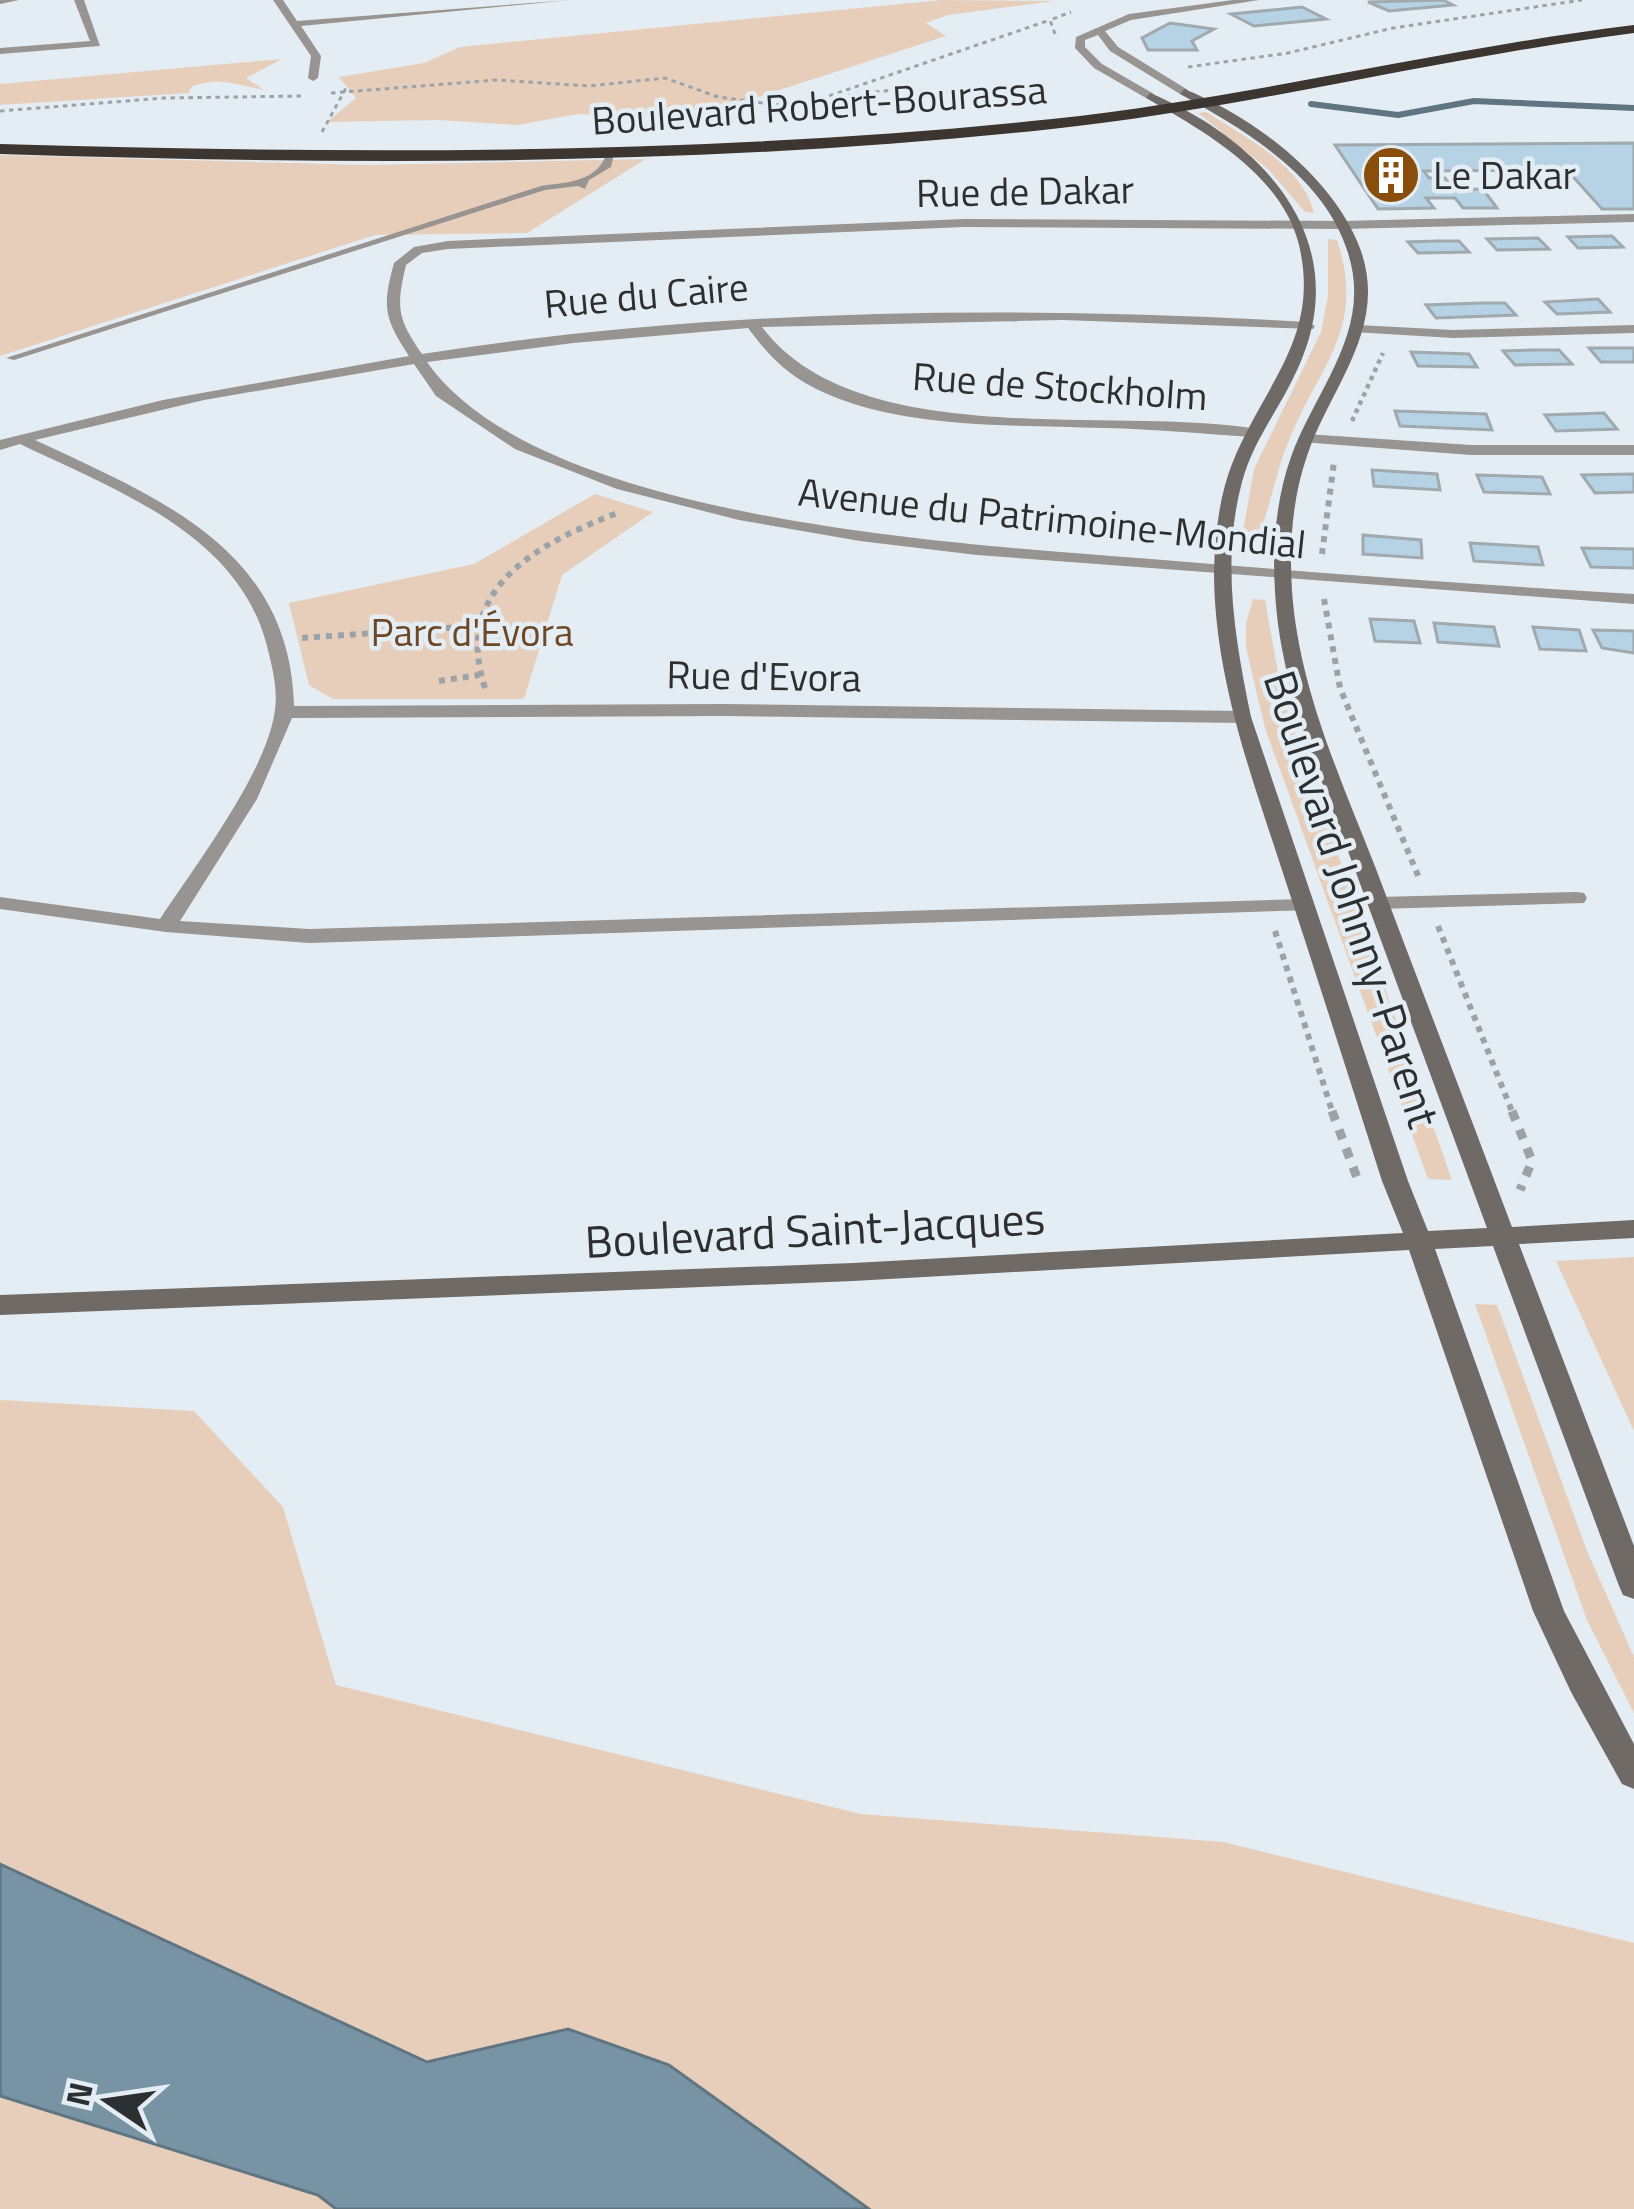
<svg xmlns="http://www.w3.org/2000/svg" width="1634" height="2209" font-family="'Titillium Web',sans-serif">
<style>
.green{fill:#e6ceba}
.water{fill:#7793a4;stroke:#607582;stroke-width:3}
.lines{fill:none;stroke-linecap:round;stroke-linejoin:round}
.stream{stroke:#607582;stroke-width:6}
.building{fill:#b5d3e4;stroke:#a0a9ae;stroke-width:3}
.path-far3{stroke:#9ca3a8;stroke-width:3;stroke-dasharray:4.5 4.5;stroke-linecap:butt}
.path-far2{stroke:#9ca3a8;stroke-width:4.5;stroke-dasharray:4.5 4.5;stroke-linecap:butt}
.path-far1{stroke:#9ca3a8;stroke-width:6;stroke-dasharray:6 6;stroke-linecap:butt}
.path{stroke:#9ca3a8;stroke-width:9;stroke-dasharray:10 10;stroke-linecap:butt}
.lane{fill:#979491;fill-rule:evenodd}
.street{fill:#979491;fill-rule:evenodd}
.secondary{fill:#6f6a66;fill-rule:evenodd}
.highway{fill:#3c3530;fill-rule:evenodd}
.labels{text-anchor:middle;stroke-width:9;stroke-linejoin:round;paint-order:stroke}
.far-street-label{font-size:39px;fill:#2c3032;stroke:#e4edf3}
.far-poi-label{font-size:39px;fill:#2c3032;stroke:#e4edf3;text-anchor:start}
.far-park-label{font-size:39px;fill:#6d4726;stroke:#e4edf3}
.street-label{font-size:45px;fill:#2c3032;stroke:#e4edf3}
</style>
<rect width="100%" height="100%" fill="#e4edf3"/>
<path class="green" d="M942,0L1055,1L948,15L926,23L946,36L694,118L578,114L517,125L437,120L327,122L356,98L339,77L424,63L460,47Z
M282,59L246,78L264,90C237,85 218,76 191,87L189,93L0,105V84Z
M1206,112C1244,136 1303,166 1314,213L1305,212L1268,169L1198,113Z
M0,155L367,165L646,159L527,233L375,235L0,356Z
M1328,239L1337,240C1367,330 1318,366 1288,443C1273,479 1270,516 1251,550L1240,548L1254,469L1321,332L1328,296Z
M595,494L653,512L562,575L524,699H333L309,685L289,603L474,564Z
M1253,599L1265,600L1282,695L1452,1180L1428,1179L1265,728L1246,648V623Z
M1634,1257V1431L1556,1261Z
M1475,1304L1497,1305L1587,1551L1634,1657V1713L1587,1620Z
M0,1400L194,1411L283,1507L336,1685L861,1814L1223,1842L1634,1943V2209H869L669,2065L568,2029L428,2062L0,1864Z
M0,2096L318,2195L336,2209H0Z"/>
<path class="water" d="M0,1864L427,2062L568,2029L669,2065L869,2209H336L318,2195L0,2096Z"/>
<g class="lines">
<path class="stream" d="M1311,104L1398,115L1474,101L1634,108"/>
</g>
<path class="building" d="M1443,0L1453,5L1389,11L1368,2Z
M1302,7L1326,19L1254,26L1231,14Z
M1170,23L1214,29L1192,41L1197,50H1148L1142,38Z
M1634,143V209H1602L1567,170L1424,171L1429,178H1445L1454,190L1483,189L1497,208H1463L1455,198H1426L1434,208L1378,209L1335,145Z
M1612,236L1623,247L1578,248L1568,237Z
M1538,238L1549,249L1497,250L1487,239Z
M1437,241H1459L1469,252L1418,253L1408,242Z
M1598,299L1610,312L1557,314L1545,302Z
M1481,303H1505L1516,315L1436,318L1426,305Z
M1589,348H1634V362H1601Z
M1534,350H1559L1572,364L1515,365L1503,351Z
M1411,352L1469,354L1477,367L1418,366Z
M1395,411L1486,414L1492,430L1400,426Z
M1604,413L1617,429L1556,431L1545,415Z
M1372,470L1437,474L1440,490L1374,486Z
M1634,474V492L1595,493L1582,475Z
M1477,475L1542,477L1550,494L1484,492Z
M1363,535L1421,540L1422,558L1363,554Z
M1470,543L1538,547L1543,565L1474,561Z
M1582,548L1634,549V568L1591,567Z
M1370,619L1414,621L1420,643L1375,641Z
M1434,623L1494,627L1499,646L1438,642Z
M1533,627L1579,630L1586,651L1540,649Z
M1593,630L1634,631V653L1602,648Z"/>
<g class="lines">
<path class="path-far3" d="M1055,34L1050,20L1071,12
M1188,67L1288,53L1393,28L1582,0
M331,93L497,80L589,86L665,78L718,97L778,105L823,98L1050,20
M839,96L903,89L1022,98
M0,111L164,98L304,96
M322,132L346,88"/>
<path class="path-far2" d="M1352,421L1383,353"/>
<path class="path-far1" d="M1322,554L1334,462
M1324,599L1340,688L1419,878
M302,638L476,626
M439,681L479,675
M485,688C452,588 538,543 620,512
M1438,926L1513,1114
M1275,931L1333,1114"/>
<path class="path" d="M1332,1111L1359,1183
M1512,1111L1532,1161L1520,1190"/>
<path class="lane" d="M607,152L614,154L611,167L589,180L585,189L578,186L545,190L14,360L6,358L541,186C568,182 598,182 607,152Z"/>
<path class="street" d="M0,0H19L0,4Z
M74,0H84L100,46L0,54V48L90,41Z
M273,0H283L297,21L571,0L301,26L321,56L318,78L313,81L308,78L311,56Z
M1233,0H1259L1131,20L1105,31L1118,47L1188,90V94H1180L1110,51L1098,35L1085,40V47L1102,64L1154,94V98H1146L1094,68L1075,48L1076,37L1129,14Z
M1634,214V222L1343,229L964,227L448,249L422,253L406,265C396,307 397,318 422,354C716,308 1010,305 1308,322L1315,326L1313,329L1062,320L762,327C858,454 1114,405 1257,429V435L1252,437C1203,434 1154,429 1105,428C1012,424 891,431 807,384C782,370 765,351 748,328L573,343L427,362C540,524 977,545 1163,560C1320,573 1477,585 1634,594V604L977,555L860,541L739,520L617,489L515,449L436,396L414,364L204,400L35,440C158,498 290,548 294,706L723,704L1242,711L1251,717L1242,723L723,716L292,718L257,799L180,921L309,929L1303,899L1314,905L1311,910L309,943L166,932L0,909V897L160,919C195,866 267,772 275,710C278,689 272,666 267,646C238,533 115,490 20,444L0,450V440L163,400L409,356C384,318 382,307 394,263L414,247L448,241L964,219L1343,221Z
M1358,325L1453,330L1634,325V333L1453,338L1353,332V326Z
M1306,434L1471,445H1634V455H1471L1301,442L1298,439Z
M1576,892L1584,893L1587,898L1584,903L1378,909L1367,903L1378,897Z"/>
<path class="secondary" d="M1184,89C1254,117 1335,178 1361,251C1388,329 1330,387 1307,456C1292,499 1289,547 1292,591C1299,689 1341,779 1376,869C1421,988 1467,1108 1512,1227L1634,1220V1238L1519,1244L1634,1546V1599L1623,1595L1619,1586L1493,1246L1435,1249L1564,1611L1634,1744V1789L1622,1784L1571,1692L1533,1611L1409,1250L853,1281L0,1315V1295L853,1263L1403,1233L1382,1181C1349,1077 1316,974 1282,870C1250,772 1214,675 1214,571C1215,535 1219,497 1232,464C1263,385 1321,338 1299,245C1282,175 1204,131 1146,98L1150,93C1264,141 1356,241 1298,368C1281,407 1253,440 1242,482C1221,560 1235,640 1251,717L1408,1181L1428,1231L1487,1228C1443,1109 1399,989 1355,870C1322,779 1280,689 1275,591C1272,547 1276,499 1291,457C1316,388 1373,331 1348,253C1325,177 1245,130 1180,94Z"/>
<path class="highway" d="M1634,25V33C1439,58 1248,108 1052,129C702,167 351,165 0,154V144C351,154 702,156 1052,119C1248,98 1439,49 1634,25Z"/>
</g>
<defs>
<symbol id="building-disc" viewBox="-11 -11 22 22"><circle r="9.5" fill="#8a4e0c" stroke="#e4edf3"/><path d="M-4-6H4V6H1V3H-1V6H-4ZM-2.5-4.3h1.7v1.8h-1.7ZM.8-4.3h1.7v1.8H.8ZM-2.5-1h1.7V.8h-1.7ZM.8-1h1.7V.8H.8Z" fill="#fff"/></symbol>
</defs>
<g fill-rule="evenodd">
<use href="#building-disc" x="1358" y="142" width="66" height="66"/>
</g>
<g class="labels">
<g class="far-street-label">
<text transform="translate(819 105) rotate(-4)" y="14">Boulevard Robert-Bourassa</text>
<text transform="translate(1025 191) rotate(-1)" y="14">Rue de Dakar</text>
<text transform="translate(646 295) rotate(-5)" y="14">Rue du Caire</text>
<text transform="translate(1060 386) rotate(4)" y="14">Rue de Stockholm</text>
<text transform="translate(1052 518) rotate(6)" y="14">Avenue du Patrimoine-Mondial</text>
<text transform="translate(764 676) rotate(1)" y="14">Rue d'Evora</text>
</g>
<g class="far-poi-label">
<text x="1433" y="189">Le Dakar</text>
</g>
<g class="far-park-label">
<text x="472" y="646">Parc d'Évora</text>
</g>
<g class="street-label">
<text transform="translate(1352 899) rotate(72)" y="16">Boulevard Johnny-Parent</text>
<text transform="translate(815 1230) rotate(-3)" y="16">Boulevard Saint-Jacques</text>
</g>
</g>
<g transform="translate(108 2101) rotate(283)" stroke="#e4edf3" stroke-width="9" paint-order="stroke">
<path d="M0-9L21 45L0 30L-21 45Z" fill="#2c3032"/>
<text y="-18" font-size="33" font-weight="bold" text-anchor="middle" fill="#2c3032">N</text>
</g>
</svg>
